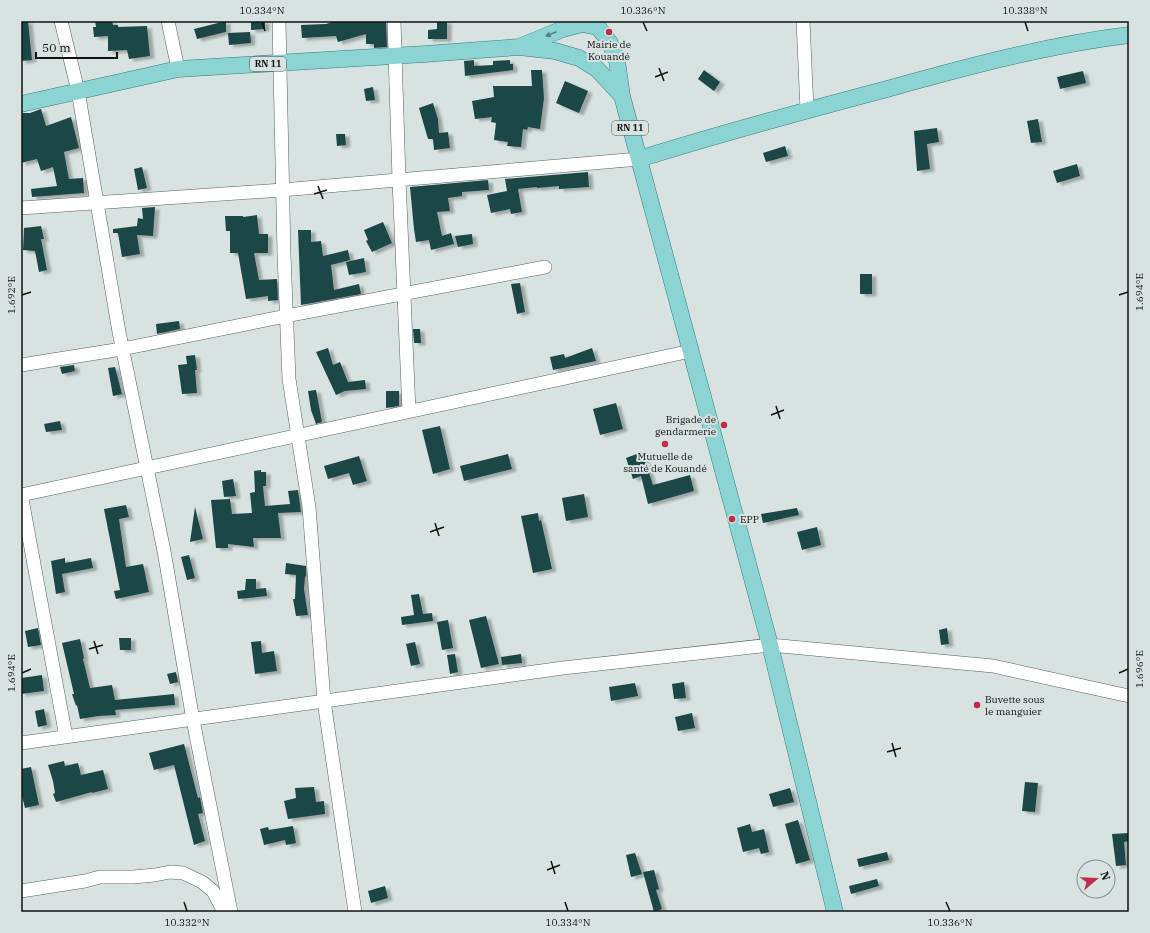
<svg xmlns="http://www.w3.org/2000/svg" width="1150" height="933" font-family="'IBM Plex Serif',serif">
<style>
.building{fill:#1d4646;filter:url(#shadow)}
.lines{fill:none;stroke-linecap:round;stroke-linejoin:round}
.minor-casing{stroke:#576060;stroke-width:14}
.major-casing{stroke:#2f7e7e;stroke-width:17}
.minor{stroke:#fff;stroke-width:13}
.major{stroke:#8cd4d4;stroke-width:16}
.oneway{fill:#547d7d}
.ticks{fill:none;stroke:#0f1212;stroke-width:1.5}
.poi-dot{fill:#bd2c49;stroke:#d7e2e1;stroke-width:1.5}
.labels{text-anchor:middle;stroke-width:4;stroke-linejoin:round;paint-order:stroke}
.shield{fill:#d7e2e1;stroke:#4b5050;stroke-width:1}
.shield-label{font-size:9px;font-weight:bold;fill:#0f1212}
.poi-label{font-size:10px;fill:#0f1212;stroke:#d7e2e1}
.neatline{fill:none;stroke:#0f1212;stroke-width:1.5}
.ticks-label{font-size:10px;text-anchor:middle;fill:#0f1212}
</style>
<defs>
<filter id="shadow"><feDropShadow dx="4.5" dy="2.5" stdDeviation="1" flood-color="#0004"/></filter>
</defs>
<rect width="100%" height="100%" fill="#d7e2e1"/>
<path class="building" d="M21,21H28L32,60L21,61Z
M95,21H112L113,25H118V27L147,26L150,56L129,59L127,50L108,51V36L94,37L93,27H96Z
M226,21V32L197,39L194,29Z
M251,21H265V29L251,30Z
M335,21H386L387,47L374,48V44H366V34L338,42L336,36L302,38L301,25L326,24Z
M437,21H447V39H428V30L437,29Z
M250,32L251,43L229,45L228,33Z
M474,60V66L493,65V61L510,60V64H513V70L465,76L464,61Z
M531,70H542L544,98L540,129L528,127L527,130L523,129L521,147L507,146L508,142L494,140L496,123L491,122L492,117L475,119L472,101L494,97L493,86H532Z
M704,70L720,82L714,91L698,79Z
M1083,71L1086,83L1060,89L1057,77Z
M565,81L588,91L579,113L556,103Z
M373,87L375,100L366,101L364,89Z
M433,103L438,119L439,133L448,132L450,148L434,150L433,139H428L419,108Z
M41,109L46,126L71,117L79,148L64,152L69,179L83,178L84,193L32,197L31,189L57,186L53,167L41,171L37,159L21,163V113H30Z
M1038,119L1042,142L1031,143L1027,121Z
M937,128L939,142L927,144L930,169L917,171L914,131Z
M336,134H345L346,145L337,146Z
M785,146L788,156L766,162L763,153Z
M1077,164L1080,176L1057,183L1053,171Z
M142,167L147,188L138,190L134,169Z
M588,172L589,187L559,189V186L537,188V187L518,189L522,212L511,214L510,209L491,213L487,195L507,191L505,179Z
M488,180L489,190L462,192V196L448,198L450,211L437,212L442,236L451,233L454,244L431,250L429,240L416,242L414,229L410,187Z
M155,207L153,236L137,235L140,254L122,257L118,233H113V229L137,226L138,218L143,219L142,208Z
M257,215L259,234H268V253H254L259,280L277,279L278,300L268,301V296L246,299L238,253H230V231H226L225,216H243V217Z
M383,222L392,243L372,252L366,241L368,240L364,230Z
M41,226L44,239H41L47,270L39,272L35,251L23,250L24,228Z
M298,230H311V242L321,241L323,256L348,250L350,260L331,265L334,290L359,284L361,294L301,305Z
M472,234L473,244L458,247L455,236Z
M364,258L366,272L349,275L346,262Z
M860,274H872V294H860Z
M520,283L525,312L517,314L511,284Z
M179,321L180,329L157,334L156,324Z
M413,329H420L421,343H414Z
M328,348L333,365L340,362L348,382L365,380L366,389L345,391L336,395L316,352Z
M592,348L596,361L553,370L550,357L564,354L565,358Z
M195,355L197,370H195L197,393L182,394L178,365L187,364L186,356Z
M74,365L75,371L62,374L60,367Z
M115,367L122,394L113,396L108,368Z
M316,390L322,422L316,424L311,410L308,391Z
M386,391H399V406L386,408Z
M616,403L623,429L600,435L593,409Z
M60,421L62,430L46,432L44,424Z
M440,426L450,469L433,474L422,430Z
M642,452L653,485L690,475L694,491L648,504L641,476L633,479L626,458Z
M508,454L512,469L464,481L460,466Z
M359,456L367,481L353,485L349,473L328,479L324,466Z
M261,470V472H266V486H263L265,506L290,504L288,491L298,490L301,512L278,513L281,538H253L254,547L228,544V548H216L211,500L230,499L232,514L252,513L250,493L255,492L254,471Z
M233,479L236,496L224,497L222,481Z
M584,494L588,517L566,521L562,498Z
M126,505L129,517L119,519L126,567L143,564L149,592L116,599L114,591L120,590L104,509Z
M195,507L203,539L190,542Z
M797,508L799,515L763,523L761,514Z
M538,513L539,521L541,520L552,569L533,573L521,516Z
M817,527L821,545L802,550L797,532Z
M189,555L195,578L187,580L181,557Z
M65,558V563L91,558L93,568L62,574L65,592L56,594L51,561Z
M286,563L306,566V576L305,577L304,589L308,615L296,616L293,599H295L296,575L285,574Z
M246,579H256V589L266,588L267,596L238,599L237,591L245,590Z
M419,594L423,614L432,613L433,621L402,625L401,617L414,615L411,595Z
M486,616L499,664L481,668L469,620Z
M448,620L453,648L442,650L437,622Z
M38,628L41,645L28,647L25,631Z
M947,628L949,644L941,645L939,630Z
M119,638H131V650H120Z
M80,639L84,658L83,659L85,667L90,688L112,685L115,700L174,694L175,705L115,710L116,715L98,716L80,719L77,705L76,706L72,694H74L62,643Z
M261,641L262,653L274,651L277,671L255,674L251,642Z
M415,642L420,664L411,666L406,644Z
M455,654L458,672L450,674L447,655Z
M521,654L522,663L502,665L501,657Z
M176,672L178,682L170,684L167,674Z
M42,675L44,691L21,694V678Z
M684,682L686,698L674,699L672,684Z
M635,683L638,696L611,701L609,687Z
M44,709L47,725L38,727L35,711Z
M692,713L695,728L678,731L675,717Z
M184,744L198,798L200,797L203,813L198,814L205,841L194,845L174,765L154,770L149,753Z
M64,761L65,766L78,763L81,775L103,770L108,789L92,793V792L56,802L53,794L55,793L53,781L48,765Z
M31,767L39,805L25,808L22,796H21V769Z
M1025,782L1038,783L1035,812L1022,811Z
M314,787L316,802L324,801L325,814L288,819L284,801L296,798L295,788Z
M790,788L794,802L773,807L769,794Z
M798,820L810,860L796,864L785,824Z
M750,824L752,832L764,829L769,852L761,854L759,848L743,852L737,828Z
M293,826L296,843L286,845L285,840L264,845L260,829L268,827L269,830Z
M1129,833V841L1124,842L1126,865L1116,866L1112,834Z
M887,852L889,860L859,867L857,859Z
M635,853L642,874L631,877L626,855Z
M654,870L659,889L656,890L662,909L654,912L643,872Z
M877,879L879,886L851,894L849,886Z
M385,886L388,898L371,903L368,891Z"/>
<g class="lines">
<defs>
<path id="minor" d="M61,21L78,91L119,332L164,551L193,720L231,912
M168,21L178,69
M279,21L284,255L289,379L309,507L324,701L355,912
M394,21L399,180L409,411
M803,21L807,110
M21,208L282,190L639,159
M21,365L122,349L286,316L545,267
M21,494L66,737
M21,495L691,351
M21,743L563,668L770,645L993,666L1129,696
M21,891L85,881L100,877H133L155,875L170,872L183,873L202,882L213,891L224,912"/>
<path id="major" d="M519,47L563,29L582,24L598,27L610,43L617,61L622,96L770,645L835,912
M21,104L178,69L425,54L519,47L555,51L579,58L597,69L622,96
M639,159C721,133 804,111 887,89C966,67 1047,45 1129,35"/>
</defs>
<use href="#minor" class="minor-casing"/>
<use href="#major" class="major-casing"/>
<use href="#minor" class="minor"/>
<use href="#major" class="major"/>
</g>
<defs><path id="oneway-solid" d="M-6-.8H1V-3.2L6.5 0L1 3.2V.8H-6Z"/></defs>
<use class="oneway" href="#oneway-solid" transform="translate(551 34) rotate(158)"/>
<path class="ticks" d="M262,22L265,31M643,22L647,31M1025,22L1028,31M659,68L664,81M655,77L668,72M318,186L323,199M314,194L327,190M22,295L31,292M1119,295L1128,292M776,406L780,419M771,415L784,410M435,523L439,536M430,532L444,527M94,641L98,654M89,649L103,645M22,673L31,669M1119,673L1128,669M892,743L896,757M887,752L901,748M551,861L555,874M547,870L560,865M184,902L187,911M565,902L568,911M946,902L950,911"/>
<g class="poi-dot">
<circle cx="609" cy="32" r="4"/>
<circle cx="724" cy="425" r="4"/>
<circle cx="665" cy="444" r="4"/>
<circle cx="732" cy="519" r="4"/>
<circle cx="977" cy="705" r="4"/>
</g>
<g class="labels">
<g class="shield">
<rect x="250" y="57" width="36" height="14" rx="3"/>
<rect x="612" y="121" width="36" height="14" rx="3"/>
</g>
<g class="shield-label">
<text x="268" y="67">RN 11</text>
<text x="630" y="131">RN 11</text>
</g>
<g class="poi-label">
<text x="609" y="48">Mairie de<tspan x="609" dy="12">Kouandé</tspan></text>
<text x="716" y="423" text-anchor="end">Brigade de<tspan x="716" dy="12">gendarmerie</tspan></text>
<text x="665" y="460">Mutuelle de<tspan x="665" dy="12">santé de Kouandé</tspan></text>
<text x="740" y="523" text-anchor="start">EPP</text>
<text x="985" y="703" text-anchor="start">Buvette sous<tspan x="985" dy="12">le manguier</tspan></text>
</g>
</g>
<rect width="1150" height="933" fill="none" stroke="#d7e2e1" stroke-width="44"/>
<g transform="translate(1096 879) rotate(71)"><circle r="19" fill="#d7e2e1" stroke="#878f8e"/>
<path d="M0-3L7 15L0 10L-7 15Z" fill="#bd2c49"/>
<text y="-6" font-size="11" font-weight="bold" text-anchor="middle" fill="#0f1212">N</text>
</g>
<path d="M36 52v6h81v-6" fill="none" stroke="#0f1212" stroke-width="2"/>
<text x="42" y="52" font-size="12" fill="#0f1212" stroke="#d7e2e1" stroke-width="3" paint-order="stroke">50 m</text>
<rect x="22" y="22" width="1106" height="889" class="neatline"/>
<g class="ticks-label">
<text x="262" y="14">10.334°N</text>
<text x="643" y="14">10.336°N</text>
<text x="1025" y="14">10.338°N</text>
<text transform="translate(1139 292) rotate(-90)" y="4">1.694°E</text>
<text transform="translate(11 295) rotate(-90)" y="4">1.692°E</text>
<text transform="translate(1139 669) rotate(-90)" y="4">1.696°E</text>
<text transform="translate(11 673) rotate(-90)" y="4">1.694°E</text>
<text x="187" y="926">10.332°N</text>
<text x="568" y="926">10.334°N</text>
<text x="950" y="926">10.336°N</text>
</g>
</svg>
